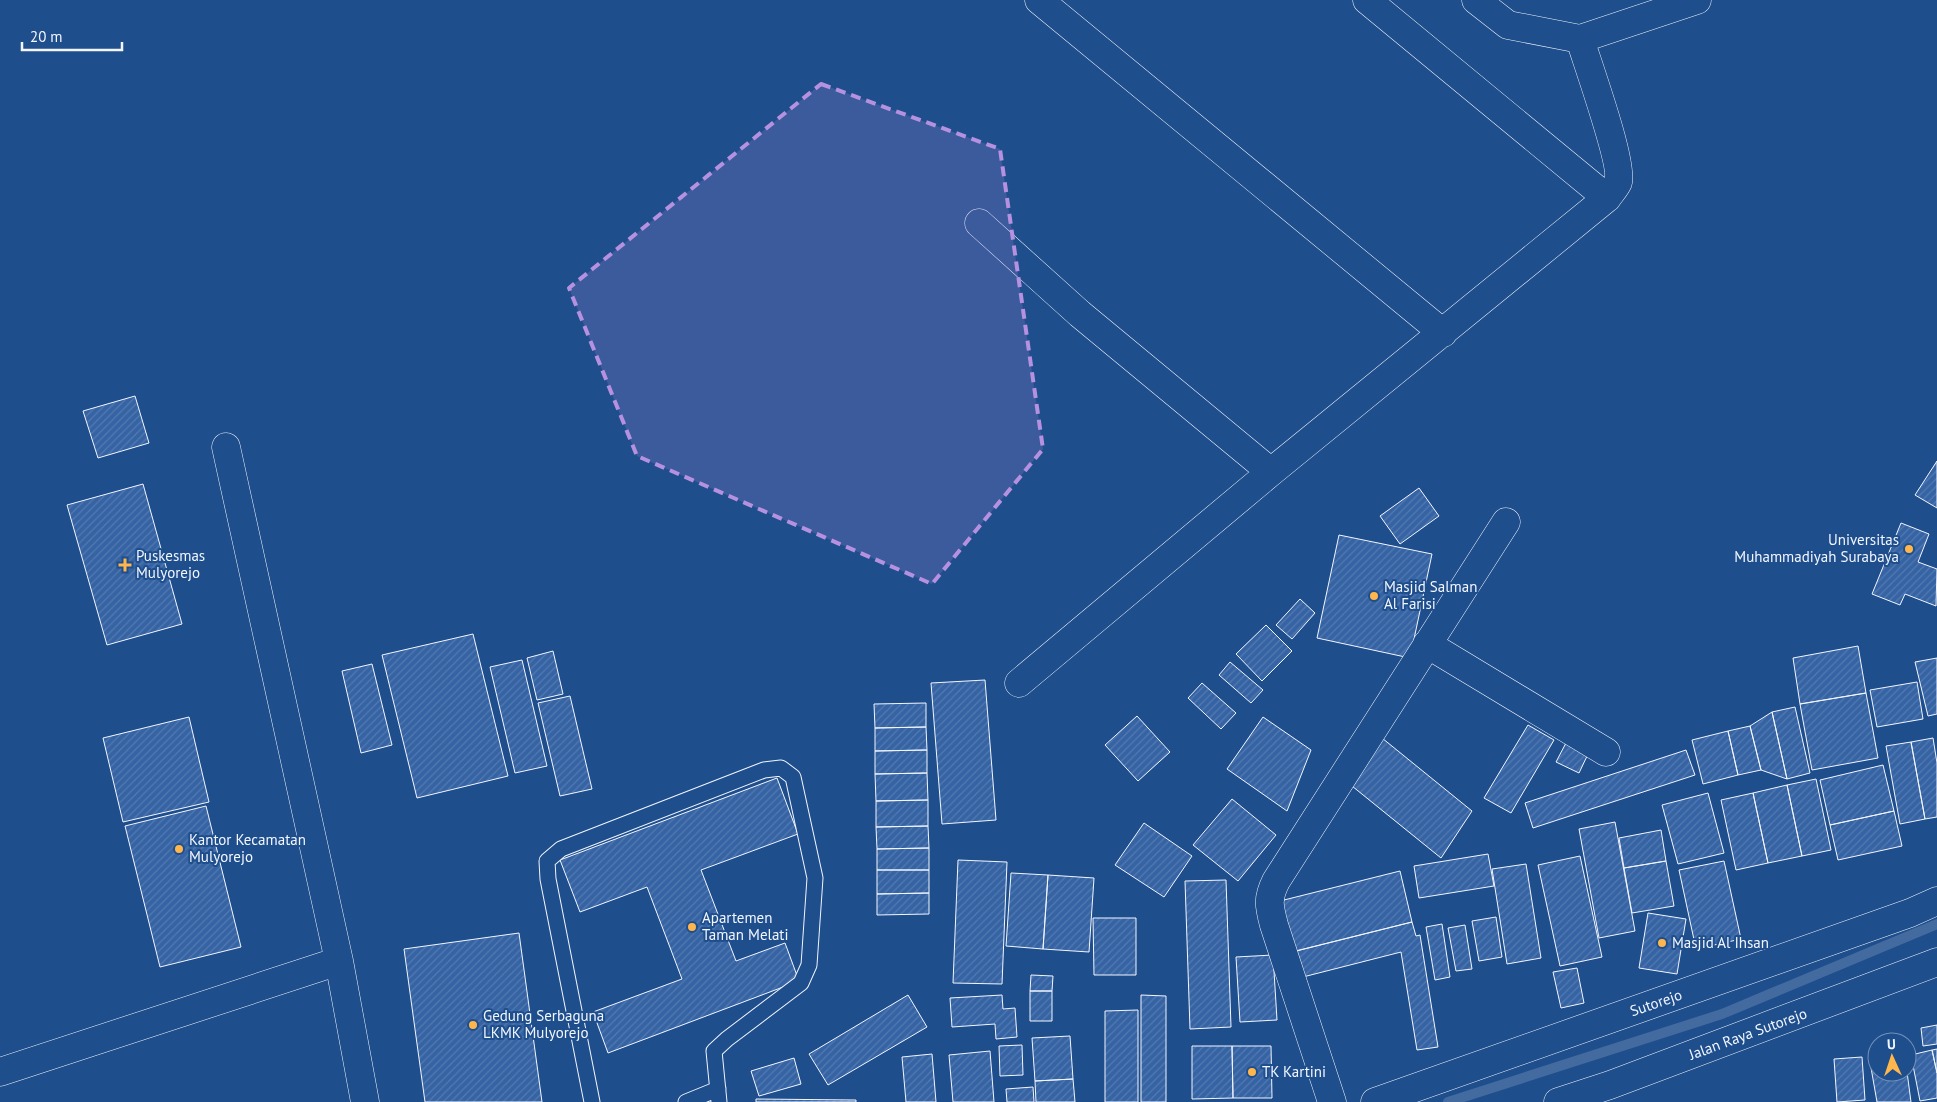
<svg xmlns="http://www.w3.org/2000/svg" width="1937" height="1102" font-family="'PT Sans',sans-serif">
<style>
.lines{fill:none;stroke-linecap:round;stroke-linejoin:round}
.stream{stroke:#446ba0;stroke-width:10}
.building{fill:url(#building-hatch);stroke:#f2f6ff}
.lane-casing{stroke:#f2f6ff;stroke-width:17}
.street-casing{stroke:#f2f6ff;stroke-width:29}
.secondary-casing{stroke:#f2f6ff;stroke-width:29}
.lane{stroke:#1f4e8c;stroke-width:15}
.street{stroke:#1f4e8c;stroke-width:28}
.secondary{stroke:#1f4e8c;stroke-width:28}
.marked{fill:#b691df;fill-opacity:0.2;stroke:#b691df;stroke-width:4;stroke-dasharray:10 6;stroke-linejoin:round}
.poi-dot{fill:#ffb74d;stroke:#1f4e8c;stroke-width:2}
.labels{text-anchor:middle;stroke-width:4;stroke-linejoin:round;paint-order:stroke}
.poi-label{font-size:15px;fill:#f2f6ff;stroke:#1f4e8c;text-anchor:start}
.street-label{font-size:15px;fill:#f2f6ff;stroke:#1f4e8c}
</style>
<defs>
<pattern id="building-hatch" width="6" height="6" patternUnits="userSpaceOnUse" patternTransform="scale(1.25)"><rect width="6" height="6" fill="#3563a3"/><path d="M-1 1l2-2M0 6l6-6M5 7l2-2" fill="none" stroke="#537ab1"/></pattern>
</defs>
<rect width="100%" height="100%" fill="#1f4e8c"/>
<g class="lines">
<path class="stream" d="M1448,1102L1722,1014L1937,924"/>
</g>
<path class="building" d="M135,396L149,443L98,458L83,411Z
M1937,461V508L1915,495Z
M143,484L182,624L107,645L67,505Z
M1419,488L1439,516L1400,544L1380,516Z
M1901,523L1929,534L1918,562L1937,569L1936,606L1905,594L1900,605L1872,594Z
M1339,535L1432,554L1410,658L1317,638Z
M1300,599L1315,613L1292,639L1276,625Z
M1266,625L1292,651L1262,681L1236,654Z
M473,634L508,776L417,798L382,655Z
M1858,646L1866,693L1800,704L1793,658Z
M553,651L563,694L537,700L527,658Z
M1937,658V714L1928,716L1915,662Z
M522,660L547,766L515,773L490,667Z
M1230,662L1263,690L1251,703L1219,675Z
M372,664L392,745L361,753L342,671Z
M985,680L996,820L942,824L931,683Z
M1917,682L1923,719L1877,727L1870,690Z
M1202,683L1236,713L1221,729L1188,698Z
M1866,693L1878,758L1812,770L1800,704Z
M570,696L592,789L560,796L538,703Z
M926,703V727L875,728L874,704Z
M1795,707L1810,773L1787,779L1772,712Z
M1772,712L1787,779L1761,770L1750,726Z
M1137,716L1170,752L1138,781L1105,745Z
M189,717L209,802L123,822L103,738Z
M1263,717L1311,750L1287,811L1227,769Z
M1528,725L1554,740L1511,813L1484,798Z
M1750,726L1761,770L1738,775L1728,731Z
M926,727L927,750L875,751V728Z
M1728,731L1738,775L1703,784L1692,740Z
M1382,738L1472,811L1441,858L1352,786Z
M1933,738L1937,763V817L1925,819L1911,742Z
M1567,741L1589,752L1579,773L1556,762Z
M1911,742L1925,819L1900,824L1886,746Z
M927,750V773L875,774V751Z
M1686,750L1695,775L1533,828L1525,803Z
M1883,765L1894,811L1830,825L1820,780Z
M927,773L928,800L876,801L875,774Z
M777,778L798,834L701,870L736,961L785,943L799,981L608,1053L593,1012L682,979L647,887L580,912L560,860Z
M1816,779L1831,850L1802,856L1787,785Z
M1787,785L1802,856L1768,863L1753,793Z
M1708,793L1724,853L1678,864L1662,805Z
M1753,793L1768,863L1736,870L1721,800Z
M1232,799L1276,835L1238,881L1193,845Z
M928,800V826L876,827V801Z
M206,806L241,947L160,967L125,826Z
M1894,811L1902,846L1838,860L1830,825Z
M1615,822L1635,931L1599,938L1579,829Z
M1144,823L1192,856L1164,897L1115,865Z
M928,826L929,848L877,849L876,827Z
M1661,830L1666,861L1624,868L1619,838Z
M929,848V870H877V849Z
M1488,854L1494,886L1419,898L1414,866Z
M1580,856L1602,957L1560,966L1538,865Z
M958,860L1007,862L1002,984L953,983Z
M1666,861L1674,906L1632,913L1624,868Z
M1724,861L1741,939L1696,949L1679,870Z
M1526,864L1541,958L1507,964L1492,869Z
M877,870H929V893L877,894Z
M1400,871L1412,922L1288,953L1276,902Z
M1011,873L1048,875L1043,949L1006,946Z
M1048,875L1094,878L1089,952L1043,949Z
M1226,880L1231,1027L1190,1029L1185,881Z
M929,893V914L877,915V894Z
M1648,913L1686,919L1677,974L1639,968Z
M1496,917L1502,957L1479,961L1472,921Z
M1093,918H1136V975H1094Z
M1412,922L1416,936L1420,935L1438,1047L1417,1050L1401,952L1295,979L1288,953Z
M1442,924L1450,977L1435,980L1426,927Z
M1465,925L1472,969L1456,971L1448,928Z
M519,933L542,1102H425L404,949Z
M1273,955L1277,1020L1240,1022L1236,957Z
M1577,968L1584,1003L1561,1008L1553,972Z
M1031,975L1053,976L1052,991H1030Z
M1030,991H1052V1021H1030Z
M908,995L927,1027L828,1085L809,1054Z
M1002,995L1003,1009L1015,1008L1017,1037L996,1039L995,1024L952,1027L950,998Z
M1141,995L1166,996V1102H1141Z
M1138,1010V1102H1105V1011Z
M1937,1025V1044L1923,1046L1921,1028Z
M1070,1036L1073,1079L1035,1081L1032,1038Z
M1022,1045L1023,1075L1000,1076L999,1046Z
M1192,1046H1232L1233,1098L1192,1099Z
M1232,1046H1271L1272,1098H1233Z
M1937,1049V1073L1932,1050Z
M1932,1050L1937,1073V1098L1920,1101L1911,1055Z
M990,1051L994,1102H953L949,1055Z
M932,1054L936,1102H906L902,1057Z
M1862,1057L1865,1100L1837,1102L1834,1059Z
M794,1058L801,1084L759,1096L751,1071Z
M1877,1061V1072H1907L1911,1102H1877L1870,1062Z
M1073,1079L1075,1102H1036L1035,1081Z
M1033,1087L1034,1102H1007L1006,1089Z
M756,1099L856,1100V1102H756Z"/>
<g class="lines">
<defs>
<path id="lane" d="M592,1102L548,879L547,861L561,849L764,770L781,768L793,777L815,878L809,965L801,983L727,1039L714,1051L719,1102
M686,1102L718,1089"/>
<path id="street" d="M1039,0L1443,333
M1367,0L1607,198
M1476,0L1508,25L1580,39L1697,0
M979,223L1080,314L1271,472
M1427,644L1606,752
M1019,683L1271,472L1607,198C1610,193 1616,187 1618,182C1624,165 1587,62 1580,39
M339,961L365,1102
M0,1072L339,961L226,447
M1332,1102L1274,925C1269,906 1267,899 1276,881L1506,522
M1375,1102L1910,913L1937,901"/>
<path id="secondary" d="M1558,1102L1610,1085L1937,962"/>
</defs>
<use href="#lane" class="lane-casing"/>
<use href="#street" class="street-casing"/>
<use href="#secondary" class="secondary-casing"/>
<use href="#lane" class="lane"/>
<use href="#street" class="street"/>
<use href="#secondary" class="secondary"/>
</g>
<path class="marked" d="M821,84L1000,149L1043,449L932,584L637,456L569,288Z"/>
<g class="poi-dot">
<circle cx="1909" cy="549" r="5"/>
<path d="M122.5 557.5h5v5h5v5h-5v5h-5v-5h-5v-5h5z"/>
<circle cx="1374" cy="596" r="5"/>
<circle cx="179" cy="849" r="5"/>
<circle cx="692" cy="927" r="5"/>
<circle cx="1662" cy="943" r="5"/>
<circle cx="473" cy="1025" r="5"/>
<circle cx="1252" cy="1072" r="5"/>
</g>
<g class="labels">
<g class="poi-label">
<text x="1899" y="545" text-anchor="end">Universitas<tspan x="1899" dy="17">Muhammadiyah Surabaya</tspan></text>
<text x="136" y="561">Puskesmas<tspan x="136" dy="17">Mulyorejo</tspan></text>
<text x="1384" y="592">Masjid Salman<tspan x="1384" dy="17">Al Farisi</tspan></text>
<text x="189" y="845">Kantor Kecamatan<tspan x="189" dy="17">Mulyorejo</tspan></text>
<text x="702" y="923">Apartemen<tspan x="702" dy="17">Taman Melati</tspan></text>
<text x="1672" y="948">Masjid Al Ihsan</text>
<text x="483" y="1021">Gedung Serbaguna<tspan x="483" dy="17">LKMK Mulyorejo</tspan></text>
<text x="1262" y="1077">TK Kartini</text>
</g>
<g class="street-label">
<text transform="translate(1656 1003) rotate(-19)" y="5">Sutorejo</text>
<text transform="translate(1748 1034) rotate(-20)" y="5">Jalan Raya Sutorejo</text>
</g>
</g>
<g transform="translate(1892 1057) rotate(357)"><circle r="24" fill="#1f4e8c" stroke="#7391ba"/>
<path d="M0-4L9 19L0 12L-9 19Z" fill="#ffb74d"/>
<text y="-8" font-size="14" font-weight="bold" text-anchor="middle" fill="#f2f6ff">U</text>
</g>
<path d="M22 42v8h100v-8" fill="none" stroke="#f2f6ff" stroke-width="2.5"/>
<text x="30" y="42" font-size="15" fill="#f2f6ff" stroke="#1f4e8c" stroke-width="4" paint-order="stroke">20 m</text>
</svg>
